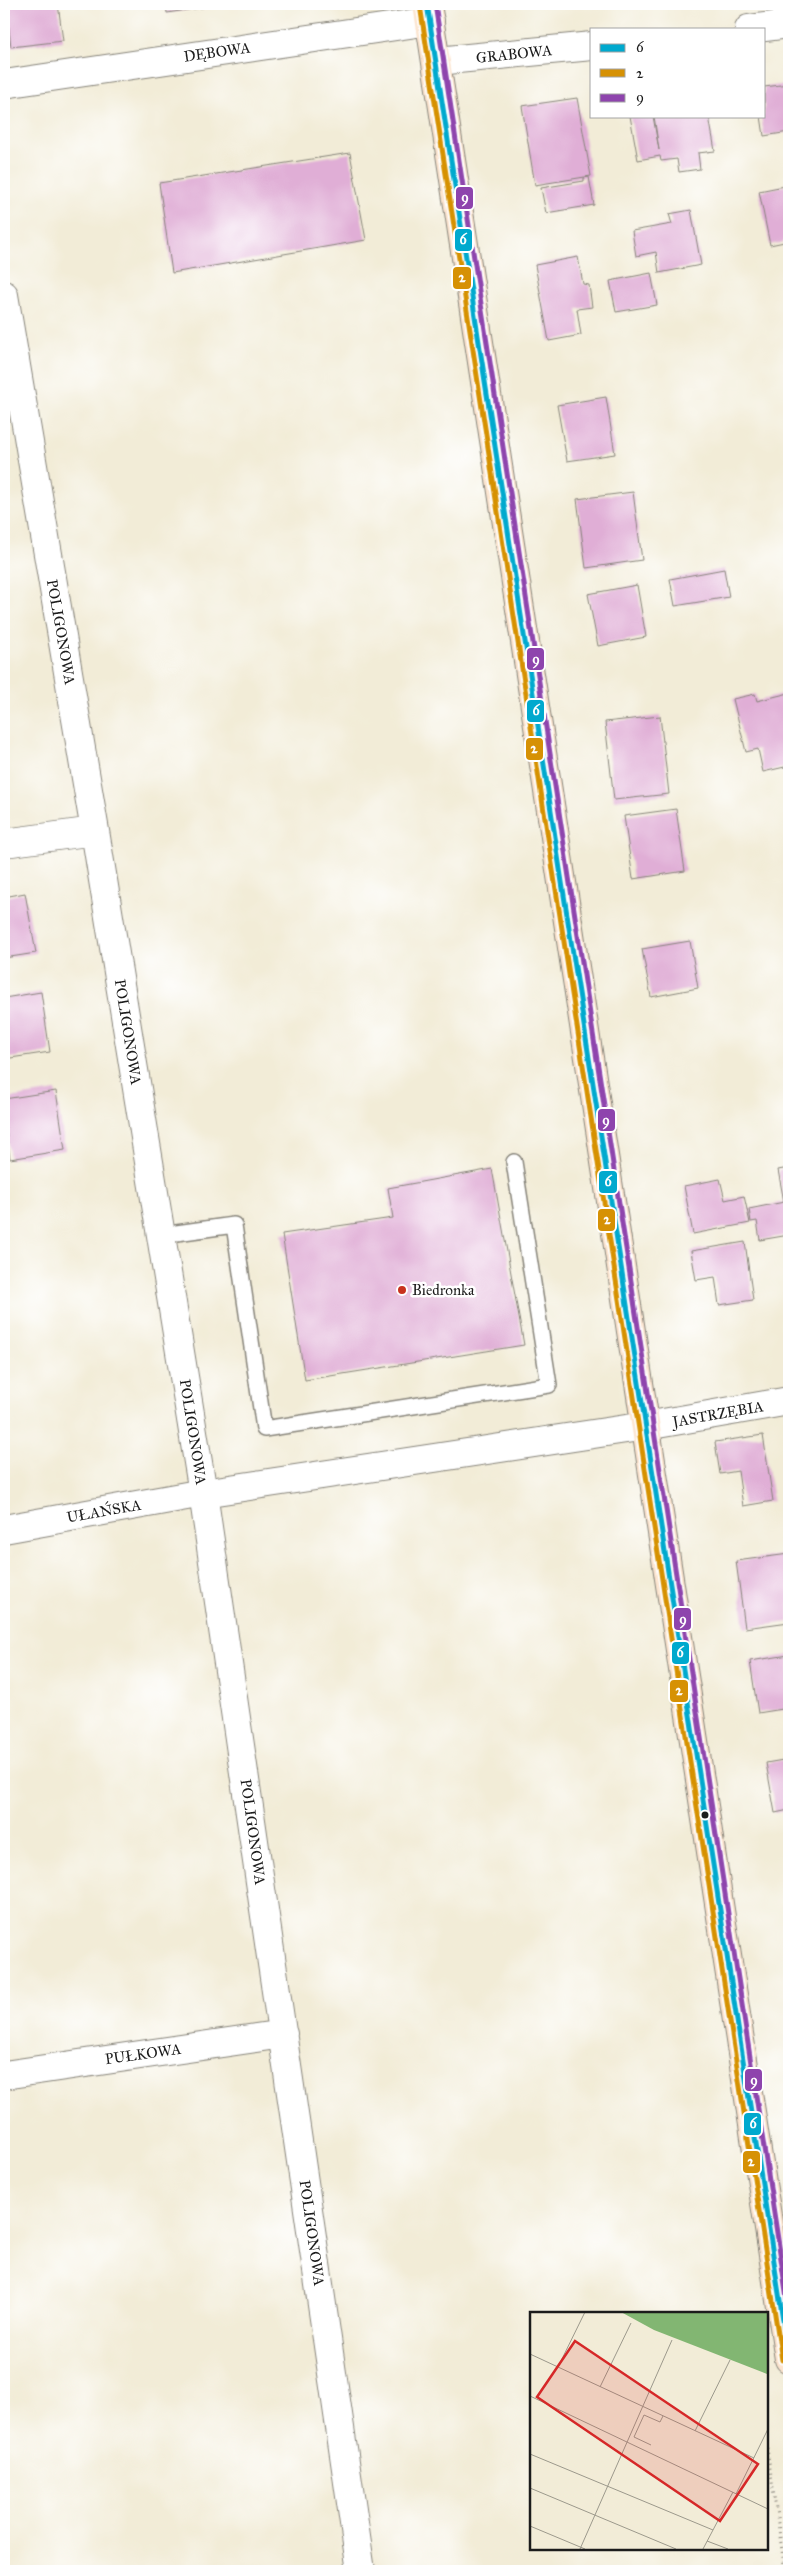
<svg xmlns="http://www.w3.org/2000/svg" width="793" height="2575" font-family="'IM FELL Great Primer',serif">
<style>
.building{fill:#e0aed6}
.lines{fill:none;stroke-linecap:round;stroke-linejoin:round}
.lane-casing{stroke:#87847a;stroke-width:18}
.street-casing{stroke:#87847a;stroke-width:30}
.secondary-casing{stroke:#87847a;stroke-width:30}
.path{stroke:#87847a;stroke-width:3;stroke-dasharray:1 4;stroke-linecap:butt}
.lane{stroke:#fff;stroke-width:15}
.street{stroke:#fff;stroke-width:28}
.secondary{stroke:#fce5d0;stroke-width:28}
.bus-1-casing{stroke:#fff;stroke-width:9}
.bus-2-casing{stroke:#fff;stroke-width:9}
.bus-3-casing{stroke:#fff;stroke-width:9}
.bus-1{stroke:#00a9ce;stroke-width:5}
.bus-2{stroke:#d69104;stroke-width:5}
.bus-3{stroke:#8e44ad;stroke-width:5}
.poi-dot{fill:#c8321e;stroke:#fff;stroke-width:2}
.bus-dot{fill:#1c1c1c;stroke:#fff;stroke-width:2}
.labels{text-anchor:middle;stroke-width:5;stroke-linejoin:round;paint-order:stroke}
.street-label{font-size:15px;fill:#1c1c1c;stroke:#fff}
.poi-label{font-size:15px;fill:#1c1c1c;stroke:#fff;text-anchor:start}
.inset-road{fill:none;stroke:#9c998c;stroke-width:1}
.view{fill:#d62828;fill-opacity:0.15;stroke:#d62828;stroke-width:2.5}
.inset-edge{fill:none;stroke:#1c1c1c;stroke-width:2.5}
.line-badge{stroke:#fff;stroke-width:2}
.badge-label{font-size:14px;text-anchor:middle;font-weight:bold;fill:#fff}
</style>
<rect width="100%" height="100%" fill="#fff"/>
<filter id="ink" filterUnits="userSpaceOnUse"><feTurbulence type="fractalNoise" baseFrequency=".02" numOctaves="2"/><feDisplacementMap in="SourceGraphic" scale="10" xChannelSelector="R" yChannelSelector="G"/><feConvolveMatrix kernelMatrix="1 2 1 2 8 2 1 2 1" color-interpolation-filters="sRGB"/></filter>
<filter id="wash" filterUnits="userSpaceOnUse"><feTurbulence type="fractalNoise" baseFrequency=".0096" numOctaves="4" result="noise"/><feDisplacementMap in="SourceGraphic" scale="20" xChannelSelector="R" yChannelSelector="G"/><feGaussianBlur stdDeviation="1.12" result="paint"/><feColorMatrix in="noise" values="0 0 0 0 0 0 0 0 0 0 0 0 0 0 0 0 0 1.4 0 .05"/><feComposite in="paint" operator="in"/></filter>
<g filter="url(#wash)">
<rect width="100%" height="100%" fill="#f2ecd7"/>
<g id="blocks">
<path class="building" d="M6,4H58L63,41L11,47Z
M166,4H206L207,7L167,13Z
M789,84V132L764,136L761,116H764V87Z
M577,98L591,176L535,185L522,106Z
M630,116H653L659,150L654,116H709L715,151L698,153L700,169L679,172L677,159L661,161L660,156L638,160Z
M350,153L366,240L172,273L159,183Z
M589,177L594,205L546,213L541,188L584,181V178Z
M789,185V241L770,245L759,191Z
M691,210L701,265L659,273L656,252L636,256L632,231L672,224L669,214Z
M578,257L583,284L589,285L592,307L577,309L581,335L549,341L535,265Z
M651,273L657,305L616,312L610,281Z
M606,397L615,454L567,461L557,405Z
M633,492L642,560L586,568L577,499Z
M724,569L729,597L675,606L670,579Z
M637,585L646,637L598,646L588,594Z
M789,693V766L763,772L758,749L746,752L733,699L755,694L757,701Z
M660,716L669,794L614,800L605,722Z
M676,809L685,871L633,879L624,816Z
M25,893L36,953L4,958V897Z
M690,941L698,988L651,997L642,949Z
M41,992L50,1052L4,1059V998Z
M56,1091L65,1150L10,1159L4,1116V1099Z
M789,1168V1235L760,1240L757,1221L751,1222L749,1209L784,1202L778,1170Z
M492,1169L524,1345L305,1380L282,1234L393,1218L388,1188Z
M720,1179L725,1200L744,1196L750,1223L693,1234L684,1186Z
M745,1242L753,1300L719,1305L715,1277L696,1280L691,1251Z
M763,1435L773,1501L743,1506L738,1471L720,1474L715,1442Z
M789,1554V1622L745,1628L736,1561Z
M789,1655V1708L758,1713L750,1661Z
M789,1759V1810L775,1813L766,1763Z
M785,1911H789V1931H788Z"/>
</g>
</g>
<g filter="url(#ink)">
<use href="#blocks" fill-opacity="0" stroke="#87847a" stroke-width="1"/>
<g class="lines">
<defs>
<path id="lane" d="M162,1235L234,1225L264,1429L549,1385L514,1162"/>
<path id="street" d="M749,29L789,24
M437,61L592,46
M4,84L430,21
M4,295L95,831L203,1493L361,2571
M4,843L95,831
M4,1529L203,1493L646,1426L789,1401
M4,2075L283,2034"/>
<path id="secondary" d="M427,4L789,2359"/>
</defs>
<use href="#lane" class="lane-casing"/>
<use href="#street" class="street-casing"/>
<use href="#secondary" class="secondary-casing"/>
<path class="path" d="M767,2448L785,2571"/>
<use href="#lane" class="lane"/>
<use href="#street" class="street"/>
<use href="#secondary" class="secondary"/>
<defs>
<path id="bus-1" d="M427,4L789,2359"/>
<path id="bus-2" d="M420,5L782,2360"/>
<path id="bus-3" d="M435,4L789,2311"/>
</defs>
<use href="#bus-1" class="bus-1-casing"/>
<use href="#bus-2" class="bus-2-casing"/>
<use href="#bus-3" class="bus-3-casing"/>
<use href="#bus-1" class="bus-1"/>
<use href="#bus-2" class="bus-2"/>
<use href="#bus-3" class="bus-3"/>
</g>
</g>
<circle class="poi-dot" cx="402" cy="1290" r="5"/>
<circle class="bus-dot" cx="705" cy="1815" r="4.5"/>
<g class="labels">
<g class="street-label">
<text transform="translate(217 52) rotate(-8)" y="5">DĘBOWA</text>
<text transform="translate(514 54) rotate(-6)" y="5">GRABOWA</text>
<text transform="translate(61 632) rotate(80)" y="5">POLIGONOWA</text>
<text transform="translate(128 1032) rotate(81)" y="5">POLIGONOWA</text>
<text transform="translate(718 1414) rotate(-10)" y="5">JASTRZĘBIA</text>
<text transform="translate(193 1432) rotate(81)" y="5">POLIGONOWA</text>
<text transform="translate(104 1511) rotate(-10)" y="5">UŁAŃSKA</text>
<text transform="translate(253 1832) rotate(82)" y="5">POLIGONOWA</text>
<text transform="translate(143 2054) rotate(-8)" y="5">PUŁKOWA</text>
<text transform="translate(312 2233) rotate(82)" y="5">POLIGONOWA</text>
</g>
<g class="poi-label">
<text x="412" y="1295">Biedronka</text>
</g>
</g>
<g transform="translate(530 2312)">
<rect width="238" height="238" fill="#f2ecd7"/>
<path d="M91,0H237V62L124,18Z" fill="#82b672"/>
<path class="inset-road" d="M0,42L224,146M28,55L55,0M70,75L101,11M0,84L238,197M165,119L200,48M121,133L104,125L114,103L130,110L133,104M0,142L183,218M0,176L146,237M206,182L238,117M0,214L55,237M177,229L198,237M50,237L142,28M173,237L203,180"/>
<path class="view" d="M45,29L228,152L190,209L7,85Z"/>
<rect width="238" height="238" class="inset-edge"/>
</g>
<g class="line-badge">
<rect x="455" y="186" width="19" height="24" rx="5" fill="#8e44ad"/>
<rect x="454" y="228" width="19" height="24" rx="5" fill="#00a9ce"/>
<rect x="452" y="266" width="20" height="24" rx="5" fill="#d69104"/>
<rect x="526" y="647" width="19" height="24" rx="5" fill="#8e44ad"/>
<rect x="526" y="699" width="19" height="24" rx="5" fill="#00a9ce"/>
<rect x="525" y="737" width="19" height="24" rx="5" fill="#d69104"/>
<rect x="597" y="1108" width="19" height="24" rx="5" fill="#8e44ad"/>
<rect x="598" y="1170" width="20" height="24" rx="5" fill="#00a9ce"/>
<rect x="597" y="1208" width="19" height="24" rx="5" fill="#d69104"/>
<rect x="673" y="1607" width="19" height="24" rx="5" fill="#8e44ad"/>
<rect x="671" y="1641" width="19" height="24" rx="5" fill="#00a9ce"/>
<rect x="669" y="1679" width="20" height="24" rx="5" fill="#d69104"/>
<rect x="744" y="2068" width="19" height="24" rx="5" fill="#8e44ad"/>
<rect x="743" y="2112" width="19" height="24" rx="5" fill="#00a9ce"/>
<rect x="742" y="2150" width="19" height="24" rx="5" fill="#d69104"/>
</g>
<g class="badge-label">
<text x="465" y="202">9</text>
<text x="463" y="244">6</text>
<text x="462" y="282">2</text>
<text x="536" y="664">9</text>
<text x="536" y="715">6</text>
<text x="534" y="753">2</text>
<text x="606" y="1125">9</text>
<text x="608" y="1186">6</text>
<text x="607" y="1224">2</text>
<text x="683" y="1624">9</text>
<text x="680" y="1657">6</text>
<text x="679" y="1695">2</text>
<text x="754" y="2085">9</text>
<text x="753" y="2128">6</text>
<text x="751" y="2166">2</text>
</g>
<rect width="793" height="2575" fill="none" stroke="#fff" stroke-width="20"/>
<rect x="590" y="28" width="175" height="90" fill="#ffffff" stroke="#a4a4a4"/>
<rect x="600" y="44" width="25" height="8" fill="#00a9ce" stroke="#a4a4a4"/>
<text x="636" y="52" font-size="15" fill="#1c1c1c">6</text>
<rect x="600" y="69" width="25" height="8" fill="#d69104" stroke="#a4a4a4"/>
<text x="636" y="78" font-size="15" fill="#1c1c1c">2</text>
<rect x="600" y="94" width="25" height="8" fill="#8e44ad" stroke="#a4a4a4"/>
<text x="636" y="102" font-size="15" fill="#1c1c1c">9</text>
</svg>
